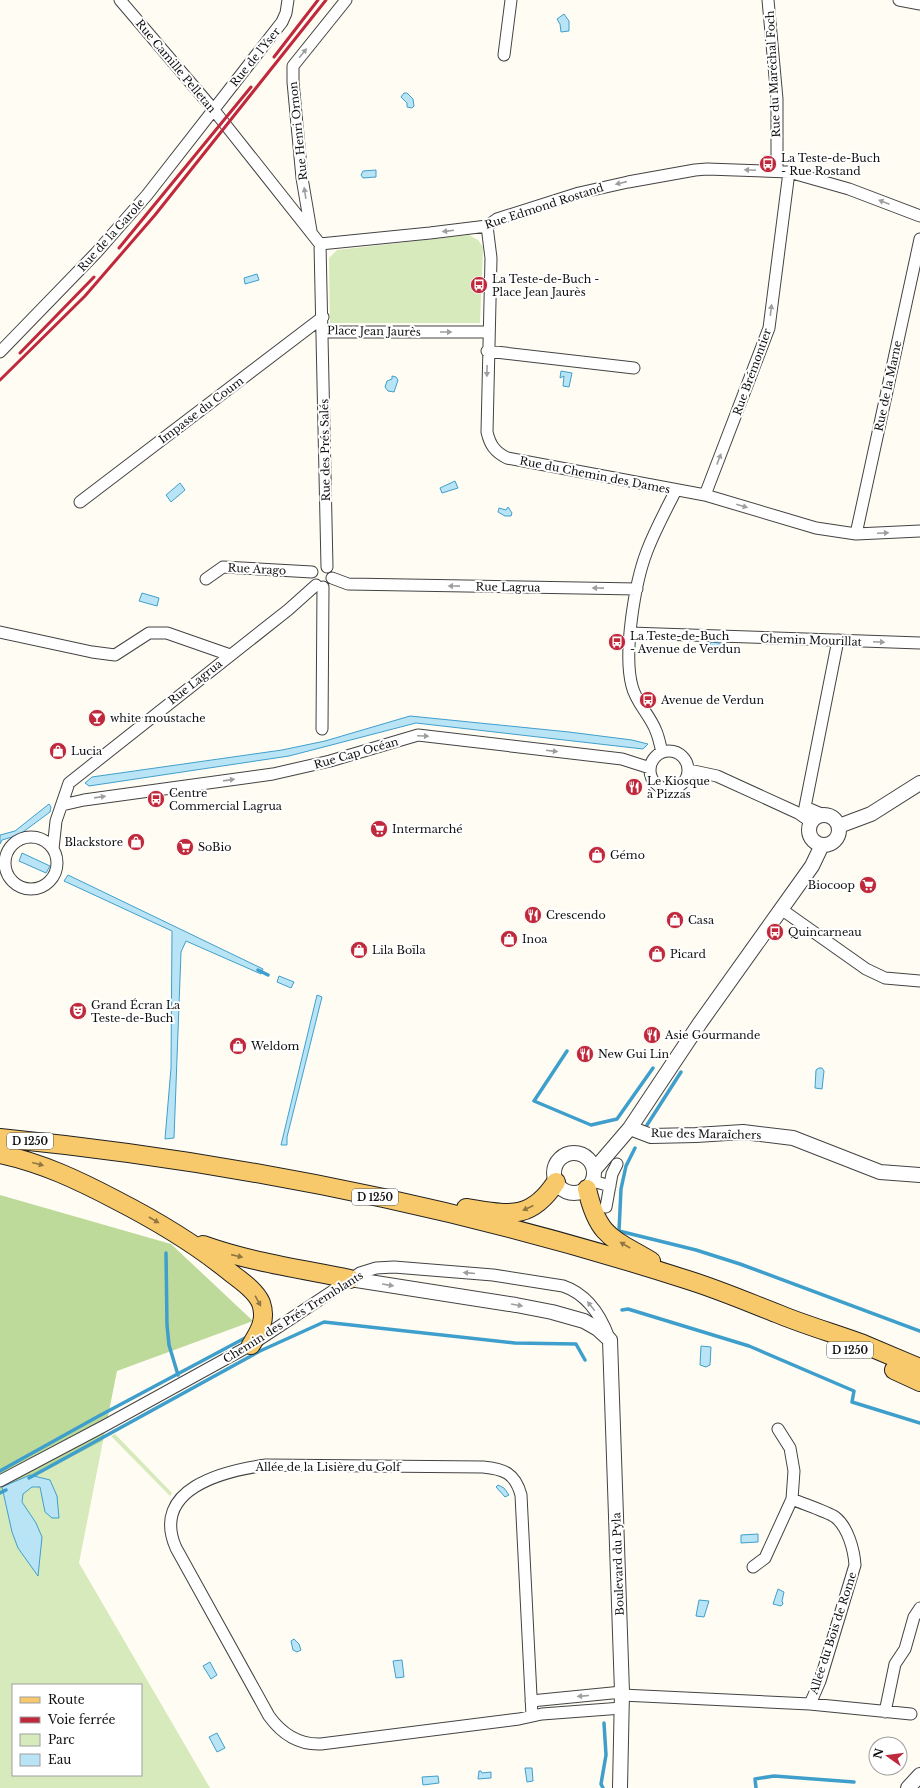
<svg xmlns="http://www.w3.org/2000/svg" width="920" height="1788" font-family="'Libre Baskerville',serif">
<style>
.green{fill:#d7eabc;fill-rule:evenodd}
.forest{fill:#bdda9b}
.water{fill:#b8e4f6;stroke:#3f9fcc}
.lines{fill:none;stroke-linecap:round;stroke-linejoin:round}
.stream{stroke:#3f9fcc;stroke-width:3.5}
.minor-casing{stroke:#434343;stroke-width:13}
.tertiary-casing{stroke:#434343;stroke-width:16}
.primary-casing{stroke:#212121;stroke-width:20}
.minor{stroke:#fff;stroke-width:11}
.tertiary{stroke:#fff;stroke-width:14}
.primary{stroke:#f7c96b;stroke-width:18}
.rail{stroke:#c0283b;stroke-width:3}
.oneway{fill:#9f9f9f}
.oneway2{fill:#8f7642}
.labels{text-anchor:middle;stroke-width:4;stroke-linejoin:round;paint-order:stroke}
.shield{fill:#fff;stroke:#585858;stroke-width:1}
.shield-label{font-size:10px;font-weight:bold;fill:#101010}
.street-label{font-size:11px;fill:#101010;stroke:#fff}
.poi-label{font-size:11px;fill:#101010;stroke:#fff;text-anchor:start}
</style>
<rect width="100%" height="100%" fill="#fffcf3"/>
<path class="green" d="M469,235L478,240L483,247L480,323H330L329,258L337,250Z
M115,1434L172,1493L170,1496L111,1436Z
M103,1441L79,1563L210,1788H0V1494ZM13,1685H141V1775H13Z"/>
<path class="forest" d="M0,1195L171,1244L253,1321L117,1371L103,1441L0,1494Z"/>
<path class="water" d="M564,14L569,21V31L561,32L560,24L557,19Z
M404,93H407L413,99L414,106L412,108L407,107V103L401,97Z
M376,170V177L363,178L361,175L363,171Z
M257,274L259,280L245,284L244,278Z
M561,371L572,373L569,387L563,386L564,376L560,378Z
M392,376L396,377L398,380L394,392L388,391L385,387L387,381L392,379Z
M455,481L458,488L442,493L440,488Z
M180,483L185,490L171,502L166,495Z
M508,507L512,513L511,516H505L498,512L499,508L506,510Z
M142,593L159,598L157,606L139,601Z
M712,642L725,644L726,650L724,652L709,649V644Z
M410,716L569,732L632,740L648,744L643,749L416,723L289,756L89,786L85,783L92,777L282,750L325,741Z
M49,804L51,807L50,812L19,835L2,840L0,844V835L15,831Z
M22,853L50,866L46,873L19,861Z
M68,875L263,969L261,974L186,941L181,952L174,1138L165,1139L171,1068L172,931L64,881Z
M279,976L294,982L291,988L277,982Z
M317,995L322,997L287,1137V1145H281Z
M819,1068H822L824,1071L822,1089L815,1088L816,1070Z
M701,1346L711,1347L710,1365L706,1367L700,1365Z
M30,1475L50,1480L57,1496L59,1518H52L45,1512L40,1487H32L23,1494L22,1502L36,1523L42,1537L38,1576L18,1548L12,1532L2,1487Z
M498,1485L504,1488L509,1495L505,1497L496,1487Z
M758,1534V1542L741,1543V1535Z
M778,1589L784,1592L782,1601L783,1604L781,1606L773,1604Z
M699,1600L709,1601L704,1617L696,1616Z
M294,1639L299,1644L301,1650L297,1652L293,1650L291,1641Z
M402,1660L404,1677L396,1678L393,1661Z
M210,1662L217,1675L211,1679L203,1666Z
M217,1733L225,1748L217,1752L209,1737Z
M525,1768H532L533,1781L527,1782Z
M479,1771H481L482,1773L491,1772V1778L478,1779Z
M438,1776L439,1783L423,1785L422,1777Z"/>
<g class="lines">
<path class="stream" d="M258,970L268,975
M567,1051L534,1101L591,1125L617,1119L653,1068
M647,1125L681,1072
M635,1148L626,1166L621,1189L619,1231L696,1250L740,1264L920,1331
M166,1253L167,1325L169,1345L178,1375
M622,1310L628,1309L749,1346L854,1391L852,1402L920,1423
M0,1471L97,1417L245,1338
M29,1478L260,1351L324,1322L515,1343L576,1344L585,1360
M0,1493L6,1490
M603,1788L601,1784L606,1755L604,1723
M756,1788L755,1779L774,1776L854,1782"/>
<defs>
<path id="minor" d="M120,0L213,109L320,244
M768,0L777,99V171
M899,0L920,4
M504,55L511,0
M487,226L491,258L487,432C490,445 495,452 507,458L705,495L816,528L856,534L920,531
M311,231L302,178L293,82V66L346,0
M320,244L430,233L487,226L497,219L579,193L628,182L695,170L707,169L789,172L849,189L920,216
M320,244L327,567
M323,332H488
M487,351L634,368
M0,352L96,253L147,195L282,22L286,13L288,0
M705,495L769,328L789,172
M80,502L323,317
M856,534L920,239
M332,578L348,584L637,589
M206,579L223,567L312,572
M0,632L92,652L115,655L149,633H167L230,655
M630,633L920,643
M322,729L323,587
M650 770a19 19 0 1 1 38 0a19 19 0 1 1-38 0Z
M662,752C660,745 659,738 656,731C650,715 636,703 632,686C623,653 635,582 647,551C655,530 666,510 676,490
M689,770L717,776L798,813L811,822
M62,805L84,800L273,774L330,761L418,735L622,759L650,768
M824,815L805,807L838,640
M5 863a26 26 0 1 1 52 0a26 26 0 1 1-52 0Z
M53,849L56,821L69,783L288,610L316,585
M781,909L866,969L885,978L920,981
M593,1181L610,1186
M606,1207L612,1174L617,1164
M0,1481L104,1426L251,1345L360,1273L376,1268L394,1267L493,1275L563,1286C587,1294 601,1316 609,1338
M792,1499C801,1503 828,1512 835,1517C848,1527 854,1550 855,1565L820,1681L810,1704
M753,1567L765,1558L792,1499L794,1471L790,1448L778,1429
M622,1695L810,1704L911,1714
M531,1701L622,1692
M885,1712L895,1664L905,1649L914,1617L920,1608
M532,1716L521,1495C515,1473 504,1469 483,1467L266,1465C223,1471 150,1489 176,1548L269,1716C282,1734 298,1745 321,1744L519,1719L542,1714L622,1708"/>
<path id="tertiary" d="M809 830a15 15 0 1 1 30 0a15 15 0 1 1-30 0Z
M839,826L871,814L920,783
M630,1128L651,1136L696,1135L743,1132L793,1138L880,1172L920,1175
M554 1173a20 20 0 1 1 40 0a20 20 0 1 1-40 0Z
M594,1170L630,1128L700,1023L812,866L822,845
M350,1279L516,1305L552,1312L584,1321L598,1329L610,1340L622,1692L620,1788
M908,1788L920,1775"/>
<path id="primary" d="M0,1138C233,1161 465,1208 688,1280C720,1290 750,1303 781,1315C808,1326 836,1334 863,1344C882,1352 901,1360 920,1368
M0,1154C42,1163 78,1180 116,1200C155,1220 191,1241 226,1269C238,1279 255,1289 261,1303C267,1320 259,1332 251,1345
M587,1189C598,1237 612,1238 651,1261
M466,1208C507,1214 530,1222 556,1182
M203,1245C250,1262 301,1269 350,1279
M894,1370L920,1382"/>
</defs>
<use href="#minor" class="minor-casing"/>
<use href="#tertiary" class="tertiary-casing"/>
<use href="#primary" class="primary-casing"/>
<use href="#minor" class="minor"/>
<use href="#tertiary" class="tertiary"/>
<use href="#primary" class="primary"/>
<path class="rail" d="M274,57L318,0
M119,248L251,87
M20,353L94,277
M0,380L85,296L155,215L326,0"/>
</g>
<defs><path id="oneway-solid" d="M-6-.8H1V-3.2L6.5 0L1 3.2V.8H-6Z"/></defs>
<g class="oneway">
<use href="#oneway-solid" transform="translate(303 53) rotate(-51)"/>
<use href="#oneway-solid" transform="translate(750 170) rotate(-178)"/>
<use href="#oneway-solid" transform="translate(621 183) rotate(167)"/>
<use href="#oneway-solid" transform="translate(305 193) rotate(-99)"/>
<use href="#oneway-solid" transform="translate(884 202) rotate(-159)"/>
<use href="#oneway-solid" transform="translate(448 231) rotate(173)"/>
<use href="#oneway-solid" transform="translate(771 310) rotate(-83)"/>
<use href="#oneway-solid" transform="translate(446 332)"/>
<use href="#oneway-solid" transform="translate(487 371) rotate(91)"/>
<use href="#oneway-solid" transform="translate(719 459) rotate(-69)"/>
<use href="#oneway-solid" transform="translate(742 506) rotate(16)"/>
<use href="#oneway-solid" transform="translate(883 533) rotate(-2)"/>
<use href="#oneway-solid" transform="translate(454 586) rotate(-179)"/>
<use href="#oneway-solid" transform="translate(598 588) rotate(-179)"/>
<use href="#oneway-solid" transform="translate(879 642) rotate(2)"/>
<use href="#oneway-solid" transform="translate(423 736) rotate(3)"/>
<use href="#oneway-solid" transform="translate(552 751) rotate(7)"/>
<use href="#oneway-solid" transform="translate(229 780) rotate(-8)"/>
<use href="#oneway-solid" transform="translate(100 797) rotate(-8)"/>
<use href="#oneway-solid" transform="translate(469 1273) rotate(-175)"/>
<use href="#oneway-solid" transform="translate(388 1285) rotate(9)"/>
<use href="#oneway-solid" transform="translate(517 1305) rotate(10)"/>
<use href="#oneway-solid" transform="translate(591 1306) rotate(-129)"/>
<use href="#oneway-solid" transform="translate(583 1696) rotate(175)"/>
</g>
<g class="oneway2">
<use href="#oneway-solid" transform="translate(38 1164) rotate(15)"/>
<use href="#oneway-solid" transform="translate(528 1208) rotate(155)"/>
<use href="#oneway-solid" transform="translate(154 1220) rotate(30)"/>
<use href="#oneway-solid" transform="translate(625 1245) rotate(-150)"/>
<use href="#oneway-solid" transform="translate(237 1256) rotate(13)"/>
<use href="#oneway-solid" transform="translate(258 1301) rotate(61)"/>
</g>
<defs>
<symbol id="bus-disc" viewBox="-11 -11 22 22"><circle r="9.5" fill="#c0283b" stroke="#fff"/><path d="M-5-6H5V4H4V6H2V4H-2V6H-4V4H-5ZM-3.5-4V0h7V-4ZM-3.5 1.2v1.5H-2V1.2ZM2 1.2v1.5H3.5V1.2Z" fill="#fff"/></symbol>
<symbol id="bar-disc" viewBox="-11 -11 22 22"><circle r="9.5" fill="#c0283b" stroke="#fff"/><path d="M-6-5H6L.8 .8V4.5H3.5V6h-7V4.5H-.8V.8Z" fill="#fff"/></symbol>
<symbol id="shop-disc" viewBox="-11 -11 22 22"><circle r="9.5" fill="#c0283b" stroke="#fff"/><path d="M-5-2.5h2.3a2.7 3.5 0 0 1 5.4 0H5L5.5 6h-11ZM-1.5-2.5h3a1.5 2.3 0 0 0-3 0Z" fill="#fff"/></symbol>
<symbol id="restaurant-disc" viewBox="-11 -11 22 22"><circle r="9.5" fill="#c0283b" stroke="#fff"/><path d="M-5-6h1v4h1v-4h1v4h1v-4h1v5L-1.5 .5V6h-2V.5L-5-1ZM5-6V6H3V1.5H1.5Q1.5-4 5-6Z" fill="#fff"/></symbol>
<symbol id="supermarket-disc" viewBox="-11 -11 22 22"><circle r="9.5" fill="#c0283b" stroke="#fff"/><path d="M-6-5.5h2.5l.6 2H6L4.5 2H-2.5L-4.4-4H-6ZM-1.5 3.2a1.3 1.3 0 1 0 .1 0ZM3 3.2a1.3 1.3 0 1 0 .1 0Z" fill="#fff"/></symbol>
<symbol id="theatre-disc" viewBox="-11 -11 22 22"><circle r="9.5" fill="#c0283b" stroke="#fff"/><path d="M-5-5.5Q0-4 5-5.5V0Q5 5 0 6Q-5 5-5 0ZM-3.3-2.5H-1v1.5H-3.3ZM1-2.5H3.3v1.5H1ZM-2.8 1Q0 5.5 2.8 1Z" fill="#fff"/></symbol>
</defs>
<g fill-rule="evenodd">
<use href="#bus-disc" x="758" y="154" width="20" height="20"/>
<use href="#bus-disc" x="469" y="275" width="20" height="20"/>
<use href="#bus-disc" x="607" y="632" width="20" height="20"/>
<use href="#bus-disc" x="638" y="690" width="20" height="20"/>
<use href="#bar-disc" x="87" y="708" width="20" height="20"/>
<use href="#shop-disc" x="48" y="741" width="20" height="20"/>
<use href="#restaurant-disc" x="624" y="777" width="20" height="20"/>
<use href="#bus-disc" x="146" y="789" width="20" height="20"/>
<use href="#supermarket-disc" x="369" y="819" width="20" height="20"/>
<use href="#shop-disc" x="126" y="832" width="20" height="20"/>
<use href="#supermarket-disc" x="175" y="837" width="20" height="20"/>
<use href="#shop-disc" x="587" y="845" width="20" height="20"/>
<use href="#supermarket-disc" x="858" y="875" width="20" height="20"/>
<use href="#restaurant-disc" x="523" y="905" width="20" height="20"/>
<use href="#shop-disc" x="665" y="910" width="20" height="20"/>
<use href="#bus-disc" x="765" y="922" width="20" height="20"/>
<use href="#shop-disc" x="499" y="929" width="20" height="20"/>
<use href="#shop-disc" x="349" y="940" width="20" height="20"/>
<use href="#shop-disc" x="647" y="944" width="20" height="20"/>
<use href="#theatre-disc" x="68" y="1001" width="20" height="20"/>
<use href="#restaurant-disc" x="642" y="1025" width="20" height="20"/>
<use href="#shop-disc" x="228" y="1036" width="20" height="20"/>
<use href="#restaurant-disc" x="575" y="1044" width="20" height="20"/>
</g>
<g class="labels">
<g class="shield">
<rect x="7" y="1133" width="46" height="16" rx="3"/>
<rect x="352" y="1189" width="46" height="16" rx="3"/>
<rect x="827" y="1342" width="46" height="16" rx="3"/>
</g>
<g class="shield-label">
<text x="30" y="1145">D 1250</text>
<text x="375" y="1201">D 1250</text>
<text x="850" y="1354">D 1250</text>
</g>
<g class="street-label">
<text transform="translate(255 57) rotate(-51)" y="4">Rue de l'Yser</text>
<text transform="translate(176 66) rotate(50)" y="4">Rue Camille Pelletan</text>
<text transform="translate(773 74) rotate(-93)" y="4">Rue du Maréchal Foch</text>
<text transform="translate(298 131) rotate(-96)" y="4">Rue Henri Ornon</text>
<text transform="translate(544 206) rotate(-18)" y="4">Rue Edmond Rostand</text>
<text transform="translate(111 235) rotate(-48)" y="4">Rue de la Garole</text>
<text transform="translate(374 331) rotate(1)" y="4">Place Jean Jaurès</text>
<text transform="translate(752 372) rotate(-70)" y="4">Rue Brémontier</text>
<text transform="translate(888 386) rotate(-78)" y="4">Rue de la Marne</text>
<text transform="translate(201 410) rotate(-37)" y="4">Impasse du Coum</text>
<text transform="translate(325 450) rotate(-91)" y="4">Rue des Prés Salés</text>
<text transform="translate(595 475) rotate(11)" y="4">Rue du Chemin des Dames</text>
<text transform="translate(257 569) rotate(3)" y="4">Rue Arago</text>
<text transform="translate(508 587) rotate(1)" y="4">Rue Lagrua</text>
<text transform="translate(811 640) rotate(2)" y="4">Chemin Mourillat</text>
<text transform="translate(195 682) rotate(-38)" y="4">Rue Lagrua</text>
<text transform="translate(356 753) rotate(-16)" y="4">Rue Cap Océan</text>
<text transform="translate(706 1134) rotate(1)" y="4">Rue des Maraîchers</text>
<text transform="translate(293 1317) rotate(-32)" y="4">Chemin des Prés Tremblants</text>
<text x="328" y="1471">Allée de la Lisière du Golf</text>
<text transform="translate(618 1564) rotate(-92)" y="4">Boulevard du Pyla</text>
<text transform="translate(833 1633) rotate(-72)" y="4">Allée du Bois de Rome</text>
</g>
<g class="poi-label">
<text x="781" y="162">La Teste-de-Buch<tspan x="781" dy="13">- Rue Rostand</tspan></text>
<text x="492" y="283">La Teste-de-Buch -<tspan x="492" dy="13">Place Jean Jaurès</tspan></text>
<text x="630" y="640">La Teste-de-Buch<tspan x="630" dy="13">- Avenue de Verdun</tspan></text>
<text x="661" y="704">Avenue de Verdun</text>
<text x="110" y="722">white moustache</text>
<text x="71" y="755">Lucia</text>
<text x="647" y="785">Le Kiosque<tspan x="647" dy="13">à Pizzas</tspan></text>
<text x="169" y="797">Centre<tspan x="169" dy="13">Commercial Lagrua</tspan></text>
<text x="392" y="833">Intermarché</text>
<text x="123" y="846" text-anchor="end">Blackstore</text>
<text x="198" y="851">SoBio</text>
<text x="610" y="859">Gémo</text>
<text x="855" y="889" text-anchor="end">Biocoop</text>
<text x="546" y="919">Crescendo</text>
<text x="688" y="924">Casa</text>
<text x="788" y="936">Quincarneau</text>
<text x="522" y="943">Inoa</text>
<text x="372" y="954">Lila Boïla</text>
<text x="670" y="958">Picard</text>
<text x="91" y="1009">Grand Écran La<tspan x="91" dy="13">Teste-de-Buch</tspan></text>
<text x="665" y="1039">Asie Gourmande</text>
<text x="251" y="1050">Weldom</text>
<text x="598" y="1058">New Gui Lin</text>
</g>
</g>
<rect x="12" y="1684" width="130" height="92" fill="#ffffff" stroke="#9f9f9f"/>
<rect x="20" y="1697" width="20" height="6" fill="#f7c96b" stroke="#9f9f9f"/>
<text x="48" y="1704" font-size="12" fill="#101010">Route</text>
<rect x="20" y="1717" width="20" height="6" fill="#c0283b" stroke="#9f9f9f"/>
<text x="48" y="1724" font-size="12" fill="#101010">Voie ferrée</text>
<rect x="20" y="1734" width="20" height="12" fill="#d7eabc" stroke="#9f9f9f"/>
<text x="48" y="1744" font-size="12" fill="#101010">Parc</text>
<rect x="20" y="1754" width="20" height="12" fill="#b8e4f6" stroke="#9f9f9f"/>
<text x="48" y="1764" font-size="12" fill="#101010">Eau</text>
<g transform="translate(888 1756) rotate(284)"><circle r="19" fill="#ffffff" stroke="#9f9f9f"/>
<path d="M0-3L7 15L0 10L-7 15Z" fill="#c0283b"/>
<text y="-6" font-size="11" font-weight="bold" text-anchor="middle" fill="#101010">N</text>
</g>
</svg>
